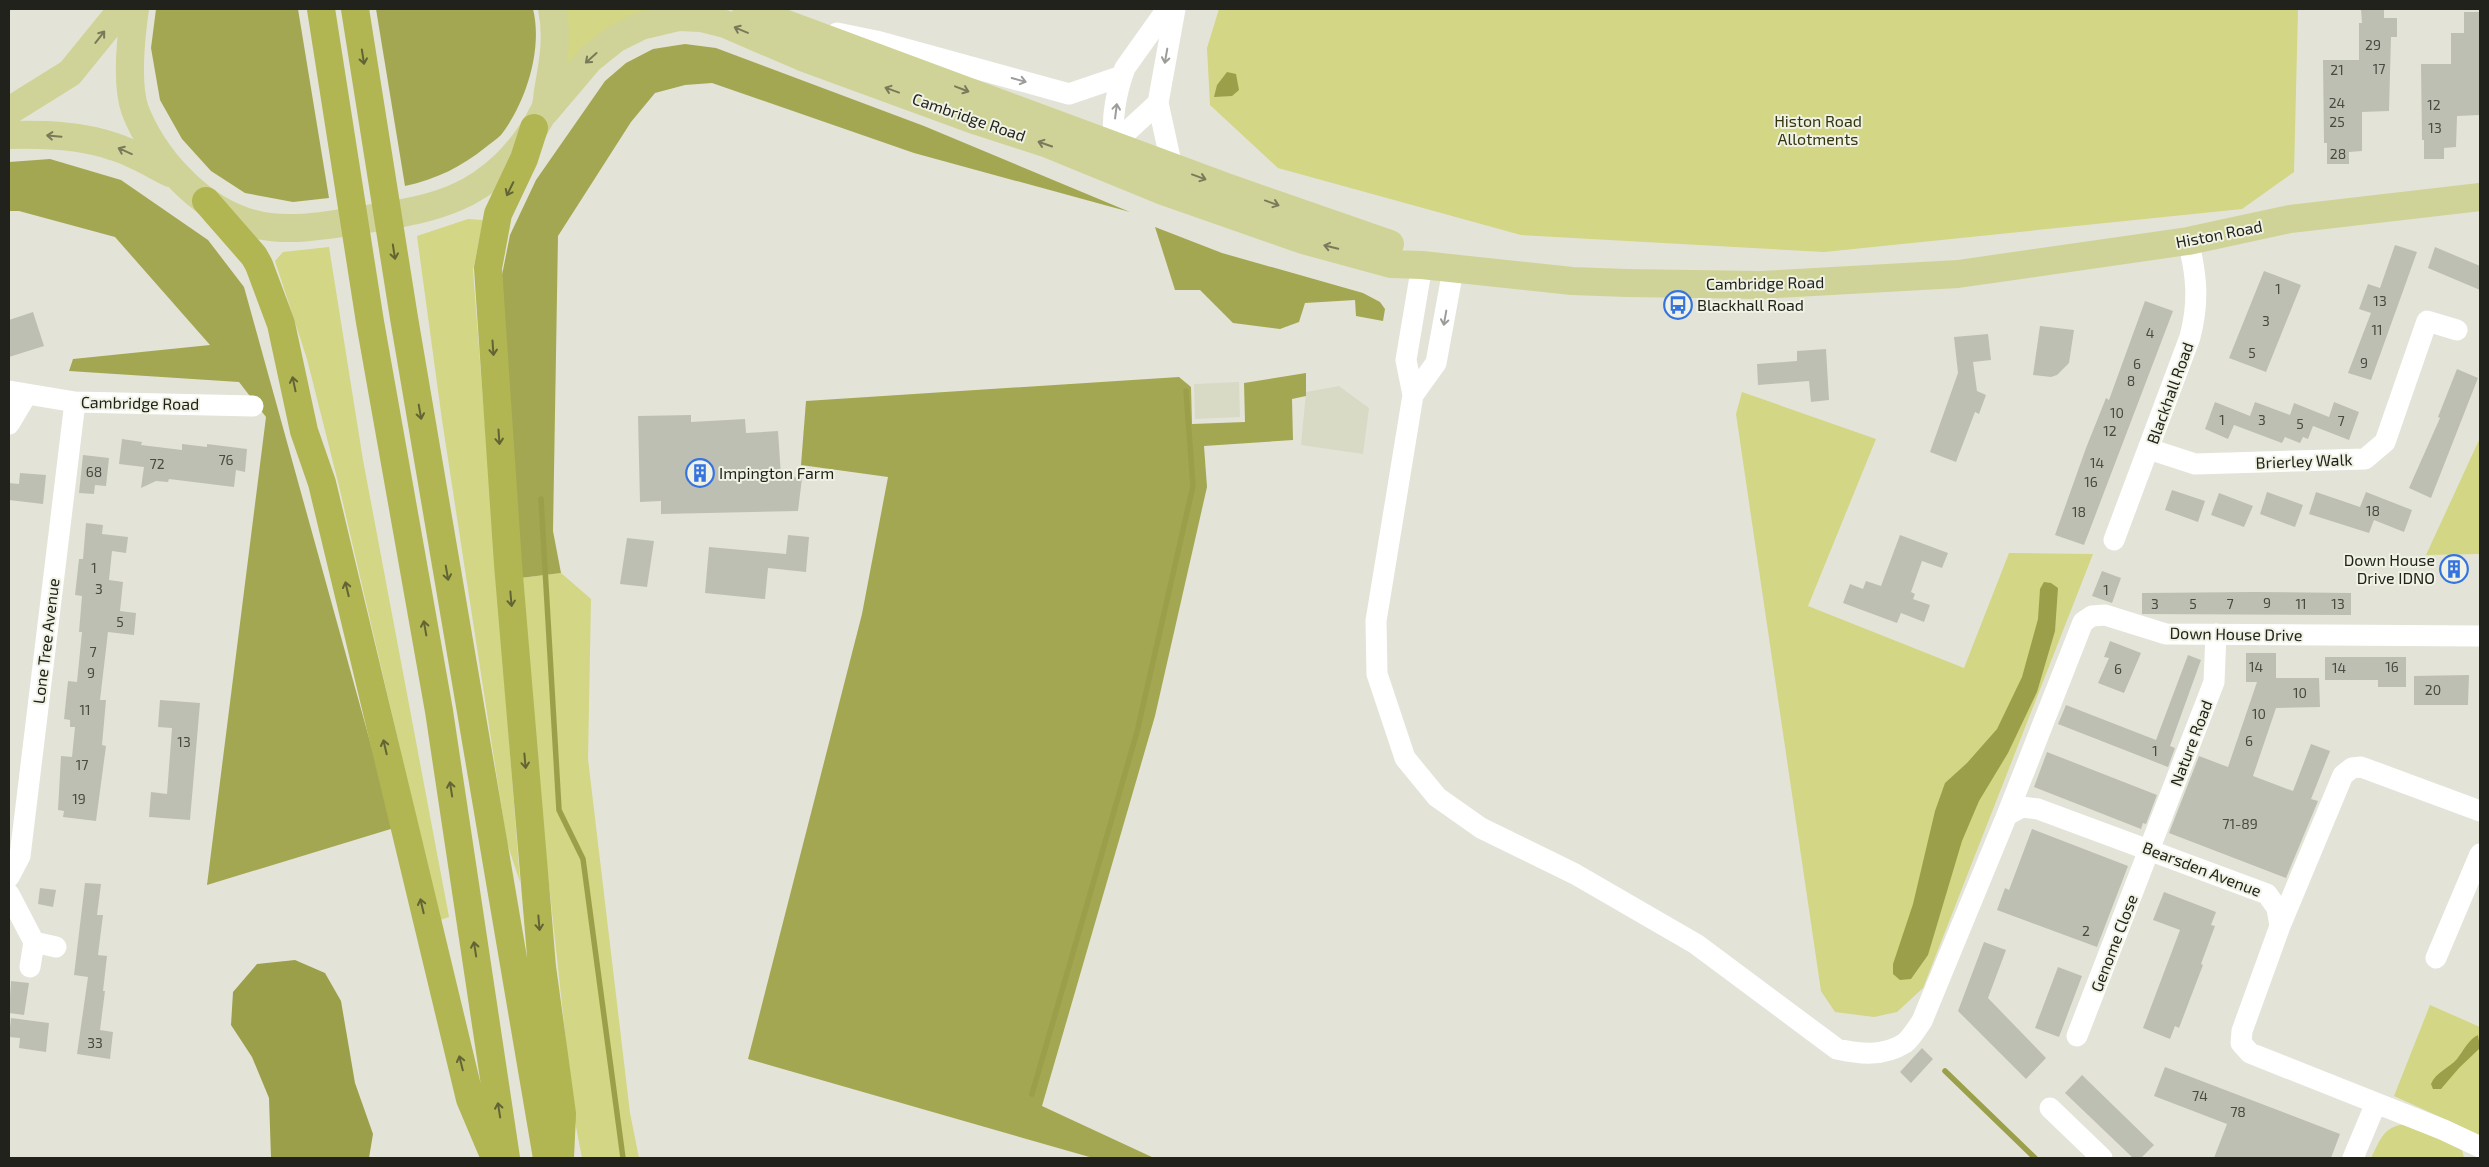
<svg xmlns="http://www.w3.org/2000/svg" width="2489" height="1167" font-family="'Exo 2',sans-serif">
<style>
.built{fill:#d8dac6}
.green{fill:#d2d685}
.forest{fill:#a4a752}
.water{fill:#9c9f4a}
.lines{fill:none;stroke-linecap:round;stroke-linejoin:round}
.stream{stroke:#9c9f4a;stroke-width:5.5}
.building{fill:#bebfb3}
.minor{stroke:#fff;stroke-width:21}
.major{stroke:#d0d397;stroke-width:28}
.highway{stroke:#b1b552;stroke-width:28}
.oneway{stroke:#797a5a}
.oneway2{stroke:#9c9c99}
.oneway3{stroke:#626435}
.labels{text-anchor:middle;stroke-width:4;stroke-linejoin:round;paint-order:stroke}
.number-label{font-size:14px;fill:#494942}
.street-label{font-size:16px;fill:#22221d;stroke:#f0f2e4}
.park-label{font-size:16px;fill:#33340f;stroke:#f0f2e4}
.poi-label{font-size:16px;fill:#22221d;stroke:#f0f2e4;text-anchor:start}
</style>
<rect width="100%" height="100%" fill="#e3e4d7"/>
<path class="built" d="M1239,382L1240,417L1195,419L1194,384Z
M1339,386L1369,408L1363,454L1301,445L1306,392Z"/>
<path class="green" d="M565,9H670L562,77Z
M1219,9H2298L2294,172L2242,209L1824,252L1521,235L1278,168L1210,105L1207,48Z
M468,219L483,220L473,270L520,882L507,843L442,420L417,236Z
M329,247L363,460L449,917L440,920L338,482L307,359L275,261L283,252Z
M1742,392L1876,439L1808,606L1964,668L2009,553L2093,554L1923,988L1897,1012L1874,1017L1835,1012L1821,991L1736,414Z
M2480,438V554L2426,555Z
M561,573L591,599L588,759L630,1113L639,1158H582L574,1116L542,819L520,578Z
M2430,1005L2480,1027V1135L2394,1096Z
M2407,1124L2462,1150L2464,1158H2371C2381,1139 2383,1126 2407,1124Z"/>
<path class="forest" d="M156,9H298L329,198L293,202L245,193L211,171L182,139L160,100L151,48Z
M376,9H533C543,49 526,103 501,135C497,139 491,143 486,147C461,167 437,179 405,186Z
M685,44L716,48L924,126L1130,212L914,153L712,83L685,85L655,93L631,122L558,236L553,531L561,573L520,578L502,275L510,235L536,180L605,81L626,63L653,49Z
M50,159L121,180L208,240L244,287L394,828L207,885L266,417L239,382L69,371L73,359L210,345L115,237L19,211H9V162Z
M1155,227L1222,253L1363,293L1380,302L1385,309L1383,321L1356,316L1355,300L1305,303L1299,322L1280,329L1233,323L1200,290H1175Z
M1306,373V396L1292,399L1293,440L1204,446L1207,487L1155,716L1042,1106L1154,1158H1093L748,1059L862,614L888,477L801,465L806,401L1179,377L1191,387L1192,424L1245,422L1244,383Z"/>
<path class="water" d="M1227,72L1236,74L1239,90L1232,96L1214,97L1217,85Z
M2044,582L2051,583L2058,588L2055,631L2037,692L2008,753L1979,801L1962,841L1928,955L1911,979L1900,980L1893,974V964L1913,904L1935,811L1945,783L1967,763L1997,729L2022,677L2038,619L2040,589Z
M295,960L325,973L341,1001L355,1083L373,1134L369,1158H271L269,1098L252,1057L231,1025L233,992L257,964Z
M2478,1035L2480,1048L2459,1068L2441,1089H2433L2431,1084C2436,1072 2449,1068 2457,1059C2464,1050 2468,1040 2478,1035Z"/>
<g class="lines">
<path class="stream" d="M541,499L559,810L583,859L623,1158
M1945,1071L2035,1158
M1032,1094L1137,732L1193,486L1186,391"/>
</g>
<path class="building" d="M2361,9H2384V18H2397V37H2391L2389,111L2362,112V151L2349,152V164H2327V143H2324L2323,60H2359V23H2362Z
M2464,12H2480V115L2457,116L2456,147L2444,148V159H2424V140H2422L2421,64H2451V33H2464Z
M2395,245L2417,252L2371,380L2348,373L2371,313L2359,309L2368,284L2380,288Z
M2435,247L2480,266V290L2428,268Z
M2264,271L2301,285L2266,372L2229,358Z
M2145,301L2173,311L2084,545L2055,535L2086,448L2106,398L2109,400Z
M33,312L44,346L9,357V320Z
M2040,326L2074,330L2069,363L2057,375L2051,377L2033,375Z
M1988,334L1991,360L1973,362L1977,391L1986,395L1979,414L1975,412L1956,462L1930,452L1958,373L1954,337Z
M1826,349L1829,400L1811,402L1809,381L1758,385L1757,364L1797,361V351Z
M2457,369L2478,378L2431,498L2409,488L2440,418L2438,417Z
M2215,402L2250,416L2255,402L2290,415L2294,403L2329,417L2334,402L2359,412L2349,440L2313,426L2308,439L2303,437L2300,443L2285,437L2282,443L2234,425L2228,439L2205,429Z
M691,415V422L745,419L746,433L778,431L781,476L802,478L798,511L661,514V501L640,502L638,416Z
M122,439L142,442L141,445L182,450V444L207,447V444L247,449L245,472L236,470L234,487L169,479L168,482L156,481L141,488L144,467L119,464Z
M83,455L109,458L106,486L95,485L94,494L79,493Z
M20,473L46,475L43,504L9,500V483L19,484Z
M2172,490L2205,501L2198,522L2165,510Z
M2267,492L2303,505L2295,527L2260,514Z
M2316,492L2360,507L2366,492L2412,510L2404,532L2374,520L2369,533L2309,514Z
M2219,493L2253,506L2244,527L2211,515Z
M86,523L103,525L102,534L128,537L126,553L112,551L109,580L123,582L120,611L136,613L134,635L108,632L100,700H106L102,745L106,746L96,821L63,817L64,811L58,810L61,756L72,757L75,727H70V720L64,719L68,681L77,682L82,632H79L82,596L75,595L79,559H83Z
M788,535L809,537L806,572L768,568L765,599L705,593L709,547L786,554Z
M1900,535L1948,553L1942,568L1922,561L1911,592L1915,594L1913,599L1930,605L1924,622L1901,613L1897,623L1843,603L1850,584L1863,589L1866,581L1881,586Z
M627,538L654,541L647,587L620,584Z
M2102,571L2121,578L2112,603L2092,596Z
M2254,592L2351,593V615L2142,614V593Z
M2110,641L2141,653L2124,693L2098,683L2109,658L2104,657Z
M2246,653H2276V678H2319L2320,707L2276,708L2253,776L2293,791L2311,744L2330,751L2311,799L2318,801L2286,878L2169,833L2199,756L2228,767L2257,682H2246Z
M2188,655L2201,660L2170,746L2175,748L2168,767L2058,724L2066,705L2156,740Z
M2325,657H2406V687H2378V680H2325Z
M2469,675L2468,705H2414V676Z
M160,700L200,703L190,820L149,817L151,792L167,794L172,728L158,727Z
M2047,752L2157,795L2146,824L2143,823L2141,829L2034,787Z
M2032,829L2128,866L2097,947L1997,910L2005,888L2009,890Z
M85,883L101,884L97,915H103L98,955L107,956L103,991H105L100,1030L113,1032L110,1059L77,1054L88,977L74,975Z
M40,888L56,890L53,907L38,904Z
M2164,892L2216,912L2211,925L2215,926L2201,964L2203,965L2179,1028L2175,1026L2170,1039L2143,1028L2180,930L2153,920Z
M1984,942L2006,950L1988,998L2046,1058L2026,1079L1958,1011Z
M2058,967L2082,976L2059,1037L2035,1028Z
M11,981L29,983L24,1015L9,1013Z
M11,1018L49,1023L46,1052L19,1048L20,1038L9,1037Z
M1922,1048L1933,1059L1911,1083L1900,1072Z
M2165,1067L2340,1134L2331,1158H2214L2227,1124L2154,1096Z
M2082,1075L2154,1145L2141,1158H2133L2065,1093Z"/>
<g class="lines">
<path class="minor" d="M837,33L876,41L1069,94L1122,76
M1107,150L1158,103
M1123,157C1120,153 1115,149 1115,144C1110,121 1117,89 1125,68L1167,9
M1172,167L1158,103L1175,9
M1422,265L1406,360L1413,395L1376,621L1377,674L1405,758L1437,797L1481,828L1575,874L1696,944L1837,1049C1860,1054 1883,1057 1905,1043C1911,1038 1917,1028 1922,1021L2007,815L2022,807L2038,809L2267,894L2277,908L2280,926
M9,391L75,402L253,406
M1413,395L1436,363L1453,270
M9,424L27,394
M2149,449L2195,464L2365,459L2385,442L2427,321L2457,330
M2114,540L2190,337C2199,302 2197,276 2188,241
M2480,811L2361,767L2352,768L2343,775L2280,926L2242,1031L2241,1043L2250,1053L2444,1130L2480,1147
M2007,815L2083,622L2092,616L2105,615L2166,634L2480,636
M9,877L20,856L75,402
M9,894L34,942L30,967
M34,942L56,947
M2436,958L2480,854
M2077,1036L2214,682L2216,634
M2050,1108L2102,1158
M2353,1158L2376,1103"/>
<path class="major" d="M135,9C131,36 126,84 135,110C153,156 196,205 244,221C284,235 327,225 367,219C397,214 427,210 455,198C493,182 524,150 543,113C547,107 547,98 548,91C553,63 558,37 552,9
M746,9L1226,187L1390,244
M9,111L70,73L122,9
M545,112L590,59L615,39L641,26L679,17L701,18L725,24L802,57L977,121L1048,144L1163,191L1303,240L1391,264L1422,265L1572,281L1627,283L1761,285L1958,274L2188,241L2290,219L2480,197
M9,135C44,134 82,135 115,147C134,153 152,164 170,173"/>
<path class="highway" d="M321,9L370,322L439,711L506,1158
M355,9L404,318L547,1158
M534,128L524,159L498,214L488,268L508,564L542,967L562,1114L560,1158
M206,201L254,256L259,265L281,324L304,431L322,483L470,1099L495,1158"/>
</g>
<defs><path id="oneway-shaft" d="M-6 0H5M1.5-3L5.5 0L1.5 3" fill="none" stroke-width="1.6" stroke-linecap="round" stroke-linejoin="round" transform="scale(1.25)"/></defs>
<g class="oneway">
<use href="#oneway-shaft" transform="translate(741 30) rotate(-157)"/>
<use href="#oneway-shaft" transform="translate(100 37) rotate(-52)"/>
<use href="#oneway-shaft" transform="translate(591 58) rotate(138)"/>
<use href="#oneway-shaft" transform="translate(962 89) rotate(21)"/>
<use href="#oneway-shaft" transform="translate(892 90) rotate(-160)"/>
<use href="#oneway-shaft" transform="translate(54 136) rotate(-175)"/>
<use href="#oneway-shaft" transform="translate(1045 144) rotate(-161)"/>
<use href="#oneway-shaft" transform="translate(125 151) rotate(-156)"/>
<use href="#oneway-shaft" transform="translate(1199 177) rotate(20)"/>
<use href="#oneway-shaft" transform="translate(1272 203) rotate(20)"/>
<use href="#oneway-shaft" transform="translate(1331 247) rotate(-166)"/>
</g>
<g class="oneway2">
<use href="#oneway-shaft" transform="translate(1166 56) rotate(100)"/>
<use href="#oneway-shaft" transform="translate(1019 80) rotate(15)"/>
<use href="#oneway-shaft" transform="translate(1116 111) rotate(-83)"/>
<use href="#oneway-shaft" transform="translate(1445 318) rotate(100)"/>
</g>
<g class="oneway3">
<use href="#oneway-shaft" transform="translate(363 57) rotate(81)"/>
<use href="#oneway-shaft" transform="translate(510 189) rotate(116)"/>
<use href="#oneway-shaft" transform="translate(394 252) rotate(81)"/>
<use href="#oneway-shaft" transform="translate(493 348) rotate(86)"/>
<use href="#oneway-shaft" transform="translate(294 384) rotate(-102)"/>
<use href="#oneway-shaft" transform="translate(420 412) rotate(80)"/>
<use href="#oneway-shaft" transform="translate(499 437) rotate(86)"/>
<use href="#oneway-shaft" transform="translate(447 573) rotate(80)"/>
<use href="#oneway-shaft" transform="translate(347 589) rotate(-103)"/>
<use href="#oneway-shaft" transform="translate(511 599) rotate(85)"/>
<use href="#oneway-shaft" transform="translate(425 628) rotate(-100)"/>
<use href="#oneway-shaft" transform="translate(385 747) rotate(-103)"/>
<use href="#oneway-shaft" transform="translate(525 761) rotate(85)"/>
<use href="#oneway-shaft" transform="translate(451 789) rotate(-99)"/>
<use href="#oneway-shaft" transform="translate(422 906) rotate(-103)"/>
<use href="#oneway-shaft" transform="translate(539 923) rotate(85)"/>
<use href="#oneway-shaft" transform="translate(475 949) rotate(-99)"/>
<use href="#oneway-shaft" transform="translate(461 1063) rotate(-104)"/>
<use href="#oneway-shaft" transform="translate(499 1110) rotate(-99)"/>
</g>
<defs>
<symbol id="bus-ring" viewBox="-11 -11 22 22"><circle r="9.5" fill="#f0f2e4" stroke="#3573e1" stroke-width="1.5"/><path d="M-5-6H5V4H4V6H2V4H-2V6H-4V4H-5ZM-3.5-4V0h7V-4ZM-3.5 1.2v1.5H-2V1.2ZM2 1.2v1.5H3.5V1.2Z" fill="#3573e1"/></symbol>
<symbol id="building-ring" viewBox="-11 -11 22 22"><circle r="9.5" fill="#f0f2e4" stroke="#3573e1" stroke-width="1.5"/><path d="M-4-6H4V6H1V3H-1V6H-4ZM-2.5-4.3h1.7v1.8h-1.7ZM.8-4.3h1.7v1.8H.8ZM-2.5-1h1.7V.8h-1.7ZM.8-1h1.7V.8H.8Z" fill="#3573e1"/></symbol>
</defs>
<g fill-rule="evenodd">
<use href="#bus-ring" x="1662" y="289" width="32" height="32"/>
<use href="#building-ring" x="684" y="457" width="32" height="32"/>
<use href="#building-ring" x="2438" y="553" width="32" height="32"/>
</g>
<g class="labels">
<g class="number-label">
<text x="2373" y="50">29</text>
<text x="2379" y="74">17</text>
<text x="2337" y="75">21</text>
<text x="2337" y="108">24</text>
<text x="2434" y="110">12</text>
<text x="2337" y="127">25</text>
<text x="2435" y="133">13</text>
<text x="2338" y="159">28</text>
<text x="2278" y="294">1</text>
<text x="2380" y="306">13</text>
<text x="2266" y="326">3</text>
<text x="2377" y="335">11</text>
<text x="2150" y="338">4</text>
<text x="2252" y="358">5</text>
<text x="2364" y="368">9</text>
<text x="2137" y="369">6</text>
<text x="2131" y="386">8</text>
<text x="2117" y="418">10</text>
<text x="2222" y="425">1</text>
<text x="2262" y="425">3</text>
<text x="2341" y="426">7</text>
<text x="2300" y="429">5</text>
<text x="2110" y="436">12</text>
<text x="226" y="465">76</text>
<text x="2097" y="468">14</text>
<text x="157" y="469">72</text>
<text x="94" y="477">68</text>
<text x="2091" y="487">16</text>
<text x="2373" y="516">18</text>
<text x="2079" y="517">18</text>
<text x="94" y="573">1</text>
<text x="99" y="594">3</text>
<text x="2106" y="595">1</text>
<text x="2267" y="608">9</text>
<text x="2155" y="609">3</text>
<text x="2193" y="609">5</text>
<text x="2230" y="609">7</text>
<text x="2301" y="609">11</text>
<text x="2338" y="609">13</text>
<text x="120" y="627">5</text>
<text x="93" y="657">7</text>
<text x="2256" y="672">14</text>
<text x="2392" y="672">16</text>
<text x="2339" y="673">14</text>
<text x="2118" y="674">6</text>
<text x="91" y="678">9</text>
<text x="2433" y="695">20</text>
<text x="2300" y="698">10</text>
<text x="85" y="715">11</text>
<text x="2259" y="719">10</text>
<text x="2249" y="746">6</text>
<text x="184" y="747">13</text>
<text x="2155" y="756">1</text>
<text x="82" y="770">17</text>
<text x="79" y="804">19</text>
<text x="2240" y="829">71-89</text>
<text x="2086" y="936">2</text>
<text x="95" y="1048">33</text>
<text x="2200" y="1101">74</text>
<text x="2238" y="1117">78</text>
</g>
<g class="street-label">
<text transform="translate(969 117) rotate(19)" y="6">Cambridge Road</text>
<text transform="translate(2219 234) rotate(-11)" y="6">Histon Road</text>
<text transform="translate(1765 283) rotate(-1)" y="6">Cambridge Road</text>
<text transform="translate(2170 393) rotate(-70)" y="6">Blackhall Road</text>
<text transform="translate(140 403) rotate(1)" y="6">Cambridge Road</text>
<text transform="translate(2304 461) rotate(-2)" y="6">Brierley Walk</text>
<text transform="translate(2236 634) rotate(1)" y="6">Down House Drive</text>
<text transform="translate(46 641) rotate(-83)" y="6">Lone Tree Avenue</text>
<text transform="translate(2191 743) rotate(-69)" y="6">Nature Road</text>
<text transform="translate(2202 869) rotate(21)" y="6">Bearsden Avenue</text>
<text transform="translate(2114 943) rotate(-69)" y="6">Genome Close</text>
</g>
<g class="park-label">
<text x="1818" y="127">Histon Road<tspan x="1818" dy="18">Allotments</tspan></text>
</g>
<g class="poi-label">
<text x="1697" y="311">Blackhall Road</text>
<text x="719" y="479">Impington Farm</text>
<text x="2435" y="566" text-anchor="end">Down House<tspan x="2435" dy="18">Drive IDNO</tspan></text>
</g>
</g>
<rect width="2489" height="1167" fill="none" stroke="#22221d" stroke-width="20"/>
</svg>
